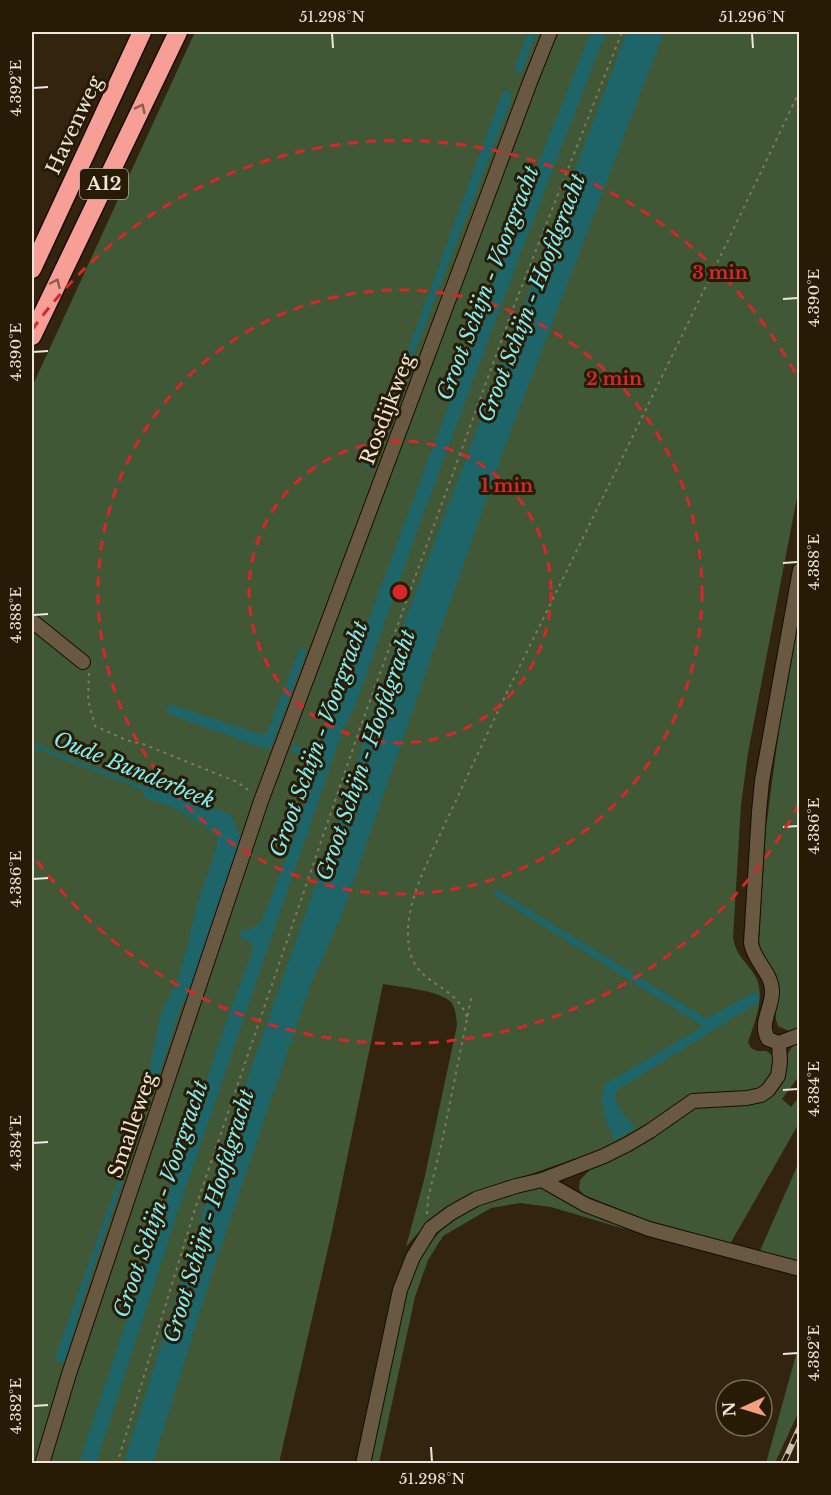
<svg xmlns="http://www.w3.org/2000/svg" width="831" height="1495" font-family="'Libre Baskerville',serif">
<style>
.green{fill:#415837}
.water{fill:#1d6568}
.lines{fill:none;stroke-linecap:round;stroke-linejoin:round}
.stream{stroke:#1d6568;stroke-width:4}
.minor-casing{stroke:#190d00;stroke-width:16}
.highway-casing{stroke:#190d00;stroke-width:21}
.path{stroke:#837766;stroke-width:2;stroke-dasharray:3 4.5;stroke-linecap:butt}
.minor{stroke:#695943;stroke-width:14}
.highway{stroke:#f79e96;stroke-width:18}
.rail-casing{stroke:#cac0b2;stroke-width:6}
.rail{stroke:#281b06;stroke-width:4;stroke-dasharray:11;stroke-linecap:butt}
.oneway{stroke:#905c4e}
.ticks{fill:none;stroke:#efe6d9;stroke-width:2}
.ring{fill:none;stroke:#d62828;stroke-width:3;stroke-dasharray:10 8}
.labels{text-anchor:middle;stroke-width:6;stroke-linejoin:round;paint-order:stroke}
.shield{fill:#281b06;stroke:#b3a99a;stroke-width:1.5}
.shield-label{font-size:18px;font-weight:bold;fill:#efe6d9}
.street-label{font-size:20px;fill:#efe6d9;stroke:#281b06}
.water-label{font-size:21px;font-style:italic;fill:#83edf1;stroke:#281b06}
.centre{fill:#d62828;stroke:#281b06;stroke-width:3}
.ring-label{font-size:18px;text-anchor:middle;font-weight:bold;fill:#d62828;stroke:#281b06;stroke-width:6;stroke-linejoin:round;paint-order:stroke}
.neatline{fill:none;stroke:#efe6d9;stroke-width:2}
.ticks-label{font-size:15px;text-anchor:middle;fill:#efe6d9}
</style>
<rect width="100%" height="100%" fill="#32240f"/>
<path class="green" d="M195,32H799V487L748,753L741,805L733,938C737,957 744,959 754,974C767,994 755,1021 748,1042L751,1048L757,1051H766L784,1063C788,1054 790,1046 799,1042V1076L782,1099L791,1107L799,1097V1123L730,1244L644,1219L584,1195L579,1189L580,1180L590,1170L584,1156C566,1161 549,1168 531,1174C478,1191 443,1201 406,1247L424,1180L457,1025C456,1018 456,1008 451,1002C438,990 400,987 383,984L332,1231L279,1463L32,1464V387Z
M799,610V1029L791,1032L778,1026L776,1020L775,1007L779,986L775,975L766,964L760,953L759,940L766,828L781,714Z
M799,1162V1263L759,1253Z
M535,1185L592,1213L625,1224V1229L551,1207L520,1203L491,1208L443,1236L428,1260L415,1297L379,1463L368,1464L404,1299C419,1254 440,1218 487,1200C502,1194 519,1190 535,1185Z
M799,1344V1411L775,1463H766Z"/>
<path class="water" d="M528,32H537L522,71L517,73L514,70Z
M591,32H606L522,250L420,523L355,706L342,732L180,1205L96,1463H79L224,1028L253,949L250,941L242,938L240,934L241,931L245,929L250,930L256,925L261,923L289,850L314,771L315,761L291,751L293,745L316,752L341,694L544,149Z
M627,32H664L501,457L341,917L310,986L212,1273L153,1463H124L220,1158L325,858L398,639Z
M509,90L511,95L510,103L396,401L393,404L389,402L391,397L500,99L504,91Z
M383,419H386L388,420L371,466L368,468L366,467V464Z
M303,648L305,650L306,653L271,748L265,749L169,714L166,710L168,706L172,705L262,735L268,731L299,650Z
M147,784L227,813L232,816L242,842L228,877L217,913L190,991L180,1009L157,1081L141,1116L135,1143L82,1303L68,1354L65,1361L61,1363L57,1361L56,1355L119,1178L146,1087L160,1018C164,1004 172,993 177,980C187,954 191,926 199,899C205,880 213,861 218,841L215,834L175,808L143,797Z
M496,889L705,1018L711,1016L755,992L759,995V1003L752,1006L616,1091C613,1106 626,1117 635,1128L614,1141C608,1123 597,1102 605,1084L702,1027L698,1023L494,895Z"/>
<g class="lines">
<path class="stream" d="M32,745L148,790"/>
<defs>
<path id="minor" d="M800,570L762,781L759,812L751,943C754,962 773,974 772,992C772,1009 759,1023 768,1039L779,1043L800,1035
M32,621L83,662
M542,1180L586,1205L649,1229L800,1269
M42,1464L69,1374L261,801L530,82L550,32
M363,1464L400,1290L413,1257L431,1228L451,1213L476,1199L516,1186L542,1180L604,1156L628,1144L650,1131L693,1101L747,1098L761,1095L768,1090L778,1076L780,1062L779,1043"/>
<path id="highway" d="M32,269L142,32
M32,336L178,32"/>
</defs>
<use href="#minor" class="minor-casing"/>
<use href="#highway" class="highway-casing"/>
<path class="path" d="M89,673L88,700L95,726L126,740L143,744L237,782L250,791
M467,1017C452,978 409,988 408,936C407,899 428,862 443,828C466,779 489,730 512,682C609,485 706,288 800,90
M427,1214L428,1199L443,1137L472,994
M117,1464L195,1209L360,728L514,306L622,32"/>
<use href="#minor" class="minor"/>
<use href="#highway" class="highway"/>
<defs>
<path id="rail" d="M783,1464L800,1427"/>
</defs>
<use href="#rail" class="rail-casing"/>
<use href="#rail" class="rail"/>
</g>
<defs><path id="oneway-chevron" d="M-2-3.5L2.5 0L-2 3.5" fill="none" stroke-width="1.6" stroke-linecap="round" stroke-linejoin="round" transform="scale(1.5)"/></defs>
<g class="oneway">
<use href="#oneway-chevron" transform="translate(141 108) rotate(-64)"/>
<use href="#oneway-chevron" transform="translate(56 283) rotate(-65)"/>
</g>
<path class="ticks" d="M332,33L333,48M752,33L753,48M33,88L48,87M783,299L798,298M33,352L48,351M783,563L798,562M33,615L48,614M783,827L798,826M33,879L48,878M783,1090L798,1089M33,1143L48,1142M783,1354L798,1353M33,1406L48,1405M431,1447L432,1462"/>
<g class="ring">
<circle cx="400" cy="592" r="151"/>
<circle cx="400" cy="592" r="302"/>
<path d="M799 804A452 452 0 0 1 32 854M32 330A452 452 0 0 1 799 380"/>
</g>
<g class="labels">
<rect class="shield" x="80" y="169" width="48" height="30" rx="4.5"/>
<g class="shield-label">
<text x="104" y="190">A12</text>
</g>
<g class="street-label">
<text transform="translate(74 125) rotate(-65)" y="7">Havenweg</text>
<text transform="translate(387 409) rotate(-69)" y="7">Rosdijkweg</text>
<text transform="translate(132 1125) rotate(-71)" y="7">Smalleweg</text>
</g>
<g class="water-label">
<text transform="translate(488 283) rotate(-69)" y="7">Groot Schijn - Voorgracht</text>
<text transform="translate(532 298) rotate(-69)" y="7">Groot Schijn - Hoofdgracht</text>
<text transform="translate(319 739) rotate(-70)" y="7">Groot Schijn - Voorgracht</text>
<text transform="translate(366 755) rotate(-71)" y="7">Groot Schijn - Hoofdgracht</text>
<text transform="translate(134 770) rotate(22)" y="7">Oude Bunderbeek</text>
<text transform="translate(161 1199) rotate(-71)" y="7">Groot Schijn - Voorgracht</text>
<text transform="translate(209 1216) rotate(-73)" y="7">Groot Schijn - Hoofdgracht</text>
</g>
</g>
<circle cx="400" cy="592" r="9" class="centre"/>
<g class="ring-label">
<text x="720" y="279">3 min</text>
<text x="614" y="385">2 min</text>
<text x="507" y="492">1 min</text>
</g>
<rect width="831" height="1495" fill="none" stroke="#281b06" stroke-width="66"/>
<g transform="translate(744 1408) rotate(266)"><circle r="28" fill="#281b06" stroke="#786c5a" stroke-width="1.5"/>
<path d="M0-4.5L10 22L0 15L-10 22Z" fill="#f2a080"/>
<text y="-9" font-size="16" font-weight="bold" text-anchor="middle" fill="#efe6d9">N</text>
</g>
<rect x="33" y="33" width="765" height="1429" class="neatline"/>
<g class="ticks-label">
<text x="332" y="22">51.298°N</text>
<text x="752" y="22">51.296°N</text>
<text transform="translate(16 88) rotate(-90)" y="5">4.392°E</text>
<text transform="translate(814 298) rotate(-90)" y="5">4.390°E</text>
<text transform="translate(16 352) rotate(-90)" y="5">4.390°E</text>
<text transform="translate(814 562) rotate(-90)" y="5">4.388°E</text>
<text transform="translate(16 615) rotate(-90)" y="5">4.388°E</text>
<text transform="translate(814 826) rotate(-90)" y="5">4.386°E</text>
<text transform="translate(16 879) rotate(-90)" y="5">4.386°E</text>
<text transform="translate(814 1089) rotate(-90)" y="5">4.384°E</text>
<text transform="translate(16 1143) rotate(-90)" y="5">4.384°E</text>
<text transform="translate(814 1353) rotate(-90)" y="5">4.382°E</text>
<text transform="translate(16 1406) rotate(-90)" y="5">4.382°E</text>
<text x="432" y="1484">51.298°N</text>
</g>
</svg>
